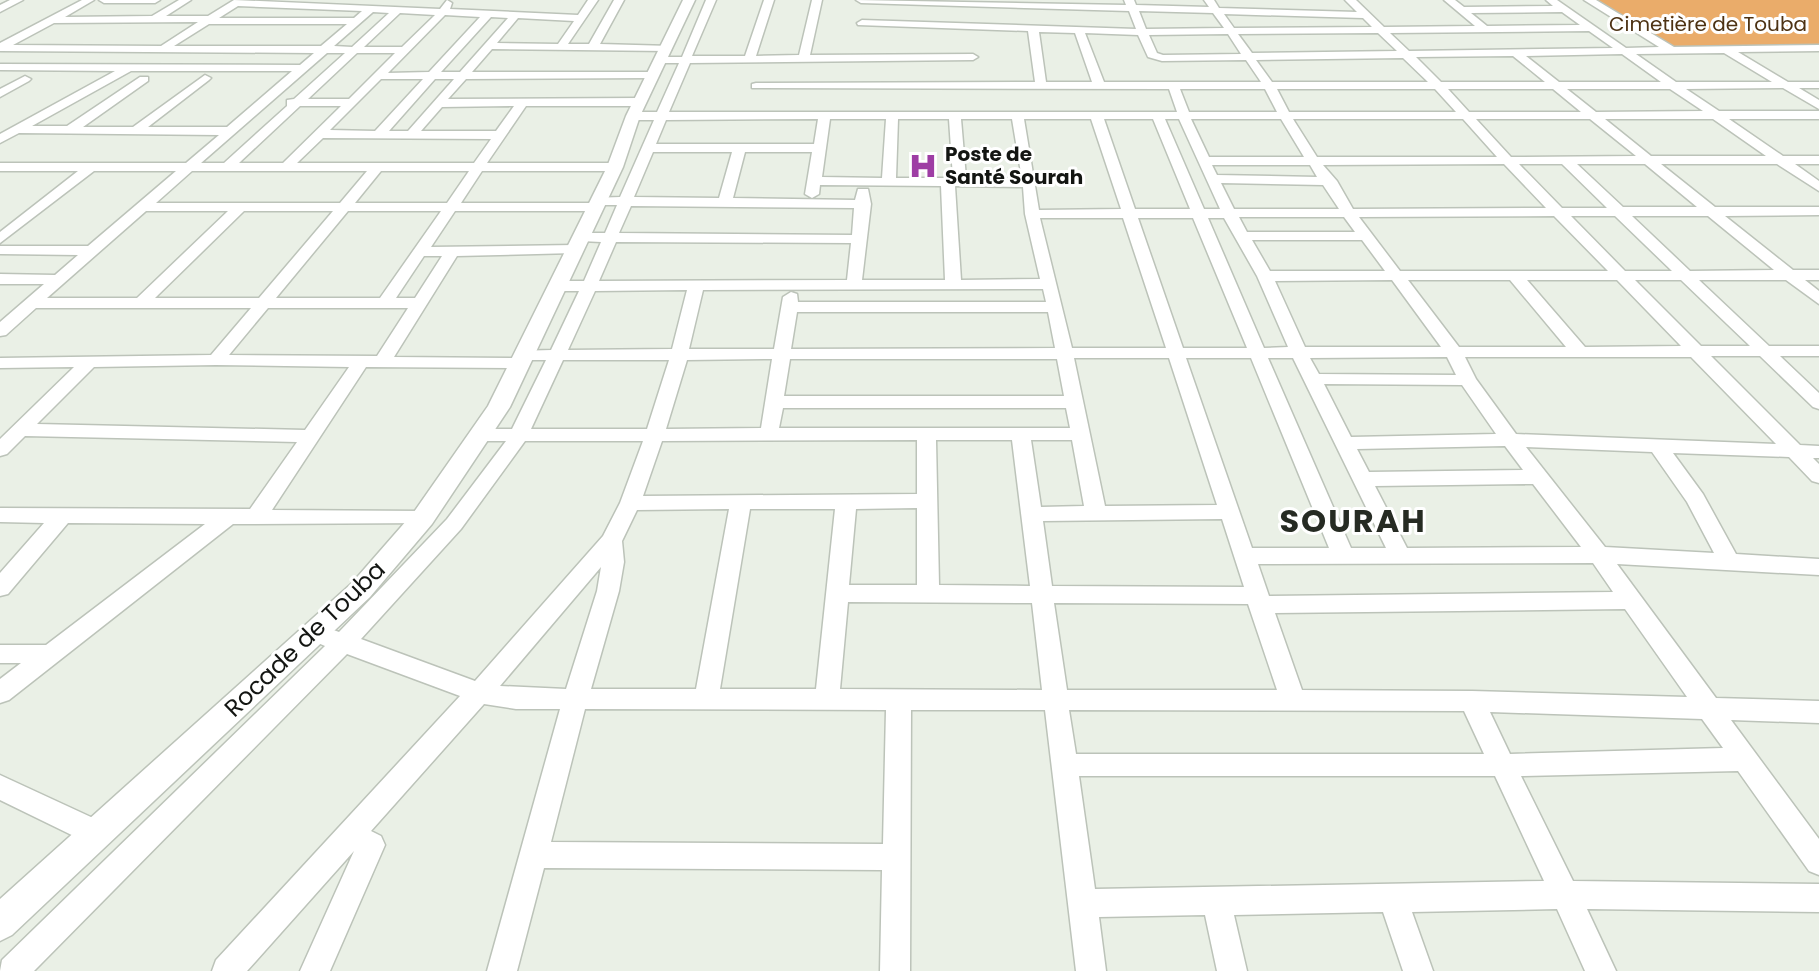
<svg xmlns="http://www.w3.org/2000/svg" width="1819" height="971" font-family="Poppins,sans-serif">
<style>
.green{fill:#eaac6a}
.lines{fill:none;stroke-linecap:round;stroke-linejoin:round}
.minor-casing{stroke:#bcc3b9;stroke-width:3}
.major-casing{stroke:#bcc3b9;stroke-width:3}
.minor{fill:#fff;fill-rule:evenodd}
.major{fill:#fff;fill-rule:evenodd}
.labels{text-anchor:middle;stroke-width:6;stroke-linejoin:round;paint-order:stroke}
.far-park-label{font-size:20px;fill:#4d3213;stroke:#fff}
.far-poi-label{font-size:20px;font-weight:bold;fill:#131512;stroke:#fff;text-anchor:start}
.street-label{font-size:24px;fill:#131512;stroke:#fff}
.district-label{font-size:32px;font-weight:bold;letter-spacing:2px;fill:#262b23;stroke:#fff}
</style>
<rect width="100%" height="100%" fill="#eaf0e6"/>
<path class="green" d="M1596,0H1819V47L1677,49Z"/>
<g class="lines">
<defs>
<path id="minor" d="M10,0H23L0,12V5Z
M82,0H94L65,17L152,16L179,0H191L166,16H208L234,0L440,9L447,0L452,3L450,9L578,15L588,0H598L568,44H589L614,0H624L600,44L671,46V50L667,51L492,49L472,72H653L659,75L653,78L466,79L448,99L639,98L645,102L639,106H526L487,163H615L622,167L615,171H482L461,203H592L593,198L620,197L654,120H633L627,116L633,112H657L679,63H661L656,60L661,57H682L706,0H716L692,56H745L764,0H774L756,56L799,55L812,0H822L810,55L973,54L978,57L973,60L690,63L669,112H1177L1169,89L752,88V84L756,83L1035,82L1028,31L858,25L857,23L862,20L1136,29L1129,11L861,3L856,0L1126,5L1124,0H1134L1136,5L1209,7L1204,0H1214L1219,8L1357,12L1345,0H1356L1384,27L1475,26L1444,0H1455L1464,7L1553,6L1546,0H1557L1626,48L1659,47L1584,0H1596L1674,47L1819,45V51L1738,52L1788,82H1819V88H1799L1819,100V109L1783,88L1686,89L1719,111H1819V119H1729L1783,156H1819V164H1795L1819,181V191L1777,164H1661L1715,207H1819V215L1725,216L1793,270H1819V280H1805L1819,291V304L1786,280H1699L1769,346H1819V356H1780L1819,393V409L1813,407L1760,356H1711L1800,445L1819,446V458H1813L1819,464V483L1812,481L1789,457L1673,453L1703,494L1736,554L1819,559V575L1617,564L1716,698L1819,701V723L1731,720L1819,839V875L1809,871L1738,771L1521,776L1573,881L1819,884V912L1587,909L1616,971H1585L1557,909L1412,912L1433,971H1403L1383,912L1234,915L1247,971H1217L1205,915L1099,917L1106,971H1076L1045,710H911L910,971H880L882,870L544,868L517,971H487L560,709H516L484,704L371,831L381,836L385,845L330,971H300L354,851L247,971H212L216,960L460,696L347,654L34,971H0L2,960L325,646L309,639L305,633L309,627L317,624L339,632L447,519L506,441H480L471,435L480,429H512L546,360H527L526,367L520,368L366,367L272,510L423,511L430,513L433,518L430,523L233,524L9,700L0,703V679L21,663H0V645H46L205,524L68,523L8,594L0,596V573L44,523L0,522V508L250,509L297,442L25,436L7,454L0,456V439L74,367L0,368V358L211,355L251,308H36L6,335L0,336V322L44,284H0V274L55,275L78,255L0,254V246H88L176,171H94L0,243V232L78,171H0V163H186L219,135L19,133L0,143V134L115,71L0,70V64L300,65L314,53L0,51V43ZM238,6L362,11L354,18H219ZM1139,11L1213,13L1224,28L1146,29ZM373,12L389,13L352,47L334,46ZM1562,12L1580,25L1487,26L1471,13ZM400,13L435,15L402,47H364ZM1224,14L1363,18L1372,27L1234,28ZM445,15L480,17L429,72L388,73ZM491,17L508,18L460,72H441ZM518,18L574,21L558,44L497,43ZM198,22L161,46L13,45L54,23ZM209,24H347L321,46H174ZM1589,31L1613,48L1409,51L1390,33ZM1039,32L1075,33L1092,82H1046ZM1085,33L1138,35L1148,57L1162,61L1246,60L1261,82H1104ZM1378,33L1397,51L1252,53L1238,34ZM1228,34L1241,54L1163,55L1157,53L1149,35ZM327,53H345L294,99L287,100V106L224,163H201ZM357,53H395L349,99H308ZM1724,53L1772,82H1676L1636,54ZM1622,54L1661,82H1559L1526,56ZM1513,56L1545,82H1441L1416,57ZM1403,58L1428,82H1272L1256,60ZM131,71H292L227,127H148L209,80L211,78L205,75L133,127H83L148,81V77H140L67,126H32ZM381,79H423L375,131L330,130ZM435,79H454L408,131H389ZM1180,89H1265L1277,112H1189ZM1277,89H1435L1456,112H1289ZM1448,89H1553L1581,112H1469ZM1567,89H1670L1703,111L1596,112ZM300,106H341L283,163H239ZM514,106L496,131H421L442,107ZM818,119L814,144H656L666,120ZM830,119H886L882,178L822,177ZM898,119H949L953,178H896ZM961,119H1012L1022,179L966,178ZM1024,119H1091L1121,209L1039,210ZM1104,119H1153L1190,209H1135ZM1165,119H1179L1220,209H1204ZM1191,119H1281L1304,157H1209ZM1293,119H1463L1497,157H1317ZM1476,119H1590L1636,156L1511,157ZM1605,119H1713L1766,156H1651ZM323,138L491,139L474,163H297ZM653,152H732L719,198L634,197ZM745,152H812L805,194L812,198L819,194L820,185L941,186L945,280H862L871,204L868,189H858L855,200L733,198ZM1504,164L1546,208L1353,209L1337,181L1323,165ZM1519,164H1562L1607,208H1562ZM1577,164H1645L1697,207H1623ZM1212,165H1310L1317,177L1217,175ZM192,171H367L340,203H156ZM381,171H469L447,203H355ZM1221,183L1323,185L1339,209H1234ZM955,186L1023,187L1025,214L1040,279L961,280ZM601,205H617L605,233H581L574,237L581,241L601,242L584,281H557L549,286L557,291H579L551,350L518,351L517,358L394,357L457,256L575,253L582,249L575,245L431,247L455,211H595L600,210ZM631,206L854,208L852,235L619,233ZM146,211H228L137,298H47ZM244,211H333L259,298H155ZM348,211H441L380,298H276ZM1554,216L1608,271H1400L1359,217ZM1571,216H1615L1672,271H1625ZM1632,216H1708L1774,270L1690,271ZM1239,217H1344L1355,232H1247ZM1040,218H1123L1166,348H1072ZM1138,218H1193L1247,348H1183ZM1208,218H1224L1257,276L1288,347L1264,348ZM1252,240H1362L1385,271H1270ZM616,242L851,243L847,280L599,281ZM424,256H442L415,298H396ZM1392,280L1441,347H1305L1275,281ZM1408,280H1510L1566,347H1459ZM1527,280H1617L1681,346L1585,347ZM1635,280H1681L1750,346H1701ZM1043,289L1046,302H798L797,294L791,292L783,297L774,349H689L703,290ZM687,290L672,349L568,350L595,291ZM268,308H408L377,356L229,355ZM797,312H1048L1055,348L791,349ZM1447,357L1456,375L1319,374L1310,358ZM1465,357H1691L1776,444L1516,434L1476,379ZM1074,358H1169L1217,505L1105,506ZM1186,358H1251L1329,548H1252ZM1268,358H1293L1386,548H1351ZM772,359L761,428L666,429L687,360ZM790,359H1057L1064,396H784ZM563,360H669L647,429H531ZM216,365L349,367L305,430L37,424L94,367ZM1324,384L1462,385L1496,434L1351,437ZM783,408H1066L1070,428H779ZM917,440V494L643,496L662,441ZM936,440H1012L1030,586L939,585ZM1031,440H1072L1084,506L1041,507ZM525,441H643L620,503L603,536L475,681L361,639L461,529ZM1505,446L1523,470L1369,472L1357,449ZM1526,447L1652,452L1687,502L1714,553L1605,547ZM1533,484L1581,547L1407,548L1375,486ZM917,508V585H849L856,509ZM729,509L696,689H591L619,591L624,562L622,541L637,510ZM750,509H835L816,689H720ZM1222,519L1244,587L1052,586L1043,521ZM1593,563L1613,592L1269,596L1258,564ZM601,567L597,591L566,689L500,686ZM848,602L1032,603L1042,690L840,689ZM1054,603L1248,604L1277,690H1067ZM1625,609L1687,697L1472,691L1302,690L1275,613ZM585,709L886,710L883,844L551,842ZM1069,710L1464,711L1484,754H1076ZM1490,712L1702,719L1723,748L1510,754ZM1079,776H1495L1544,881L1095,889Z
M99,0H160L155,3H104Z
M25,76L31,79L29,81L0,97V89Z
M0,775L106,824L110,833L106,842L96,846L86,842L0,800Z"/>
<path id="major" d="M683,0H695L640,116L623,167L510,407L432,524L370,597L12,935L0,941V899L352,583L414,512L488,406L607,167L626,116Z"/>
</defs>
<use href="#minor" class="minor-casing"/>
<use href="#major" class="major-casing"/>
<use href="#minor" class="minor"/>
<use href="#major" class="major"/>
</g>
<defs>
<symbol id="hospital-bare" viewBox="-9 -9 18 18"><path d="M-5-5h3v3.5h4V-5h3V5h-3V1.5h-4V5h-3Z" fill="#9e3da4" stroke="#fff" stroke-width="2.5" paint-order="stroke"/></symbol>
</defs>
<g fill-rule="evenodd">
<use href="#hospital-bare" x="903" y="146" width="40" height="40"/>
</g>
<g class="labels">
<g class="far-park-label">
<text x="1708" y="31">Cimetière de Touba</text>
</g>
<g class="far-poi-label">
<text x="945" y="161">Poste de<tspan x="945" dy="23">Santé Sourah</tspan></text>
</g>
<g class="street-label">
<text transform="translate(305 639) rotate(-44)" y="8">Rocade de Touba</text>
</g>
<g class="district-label">
<text x="1353" y="532">SOURAH</text>
</g>
</g>
</svg>
